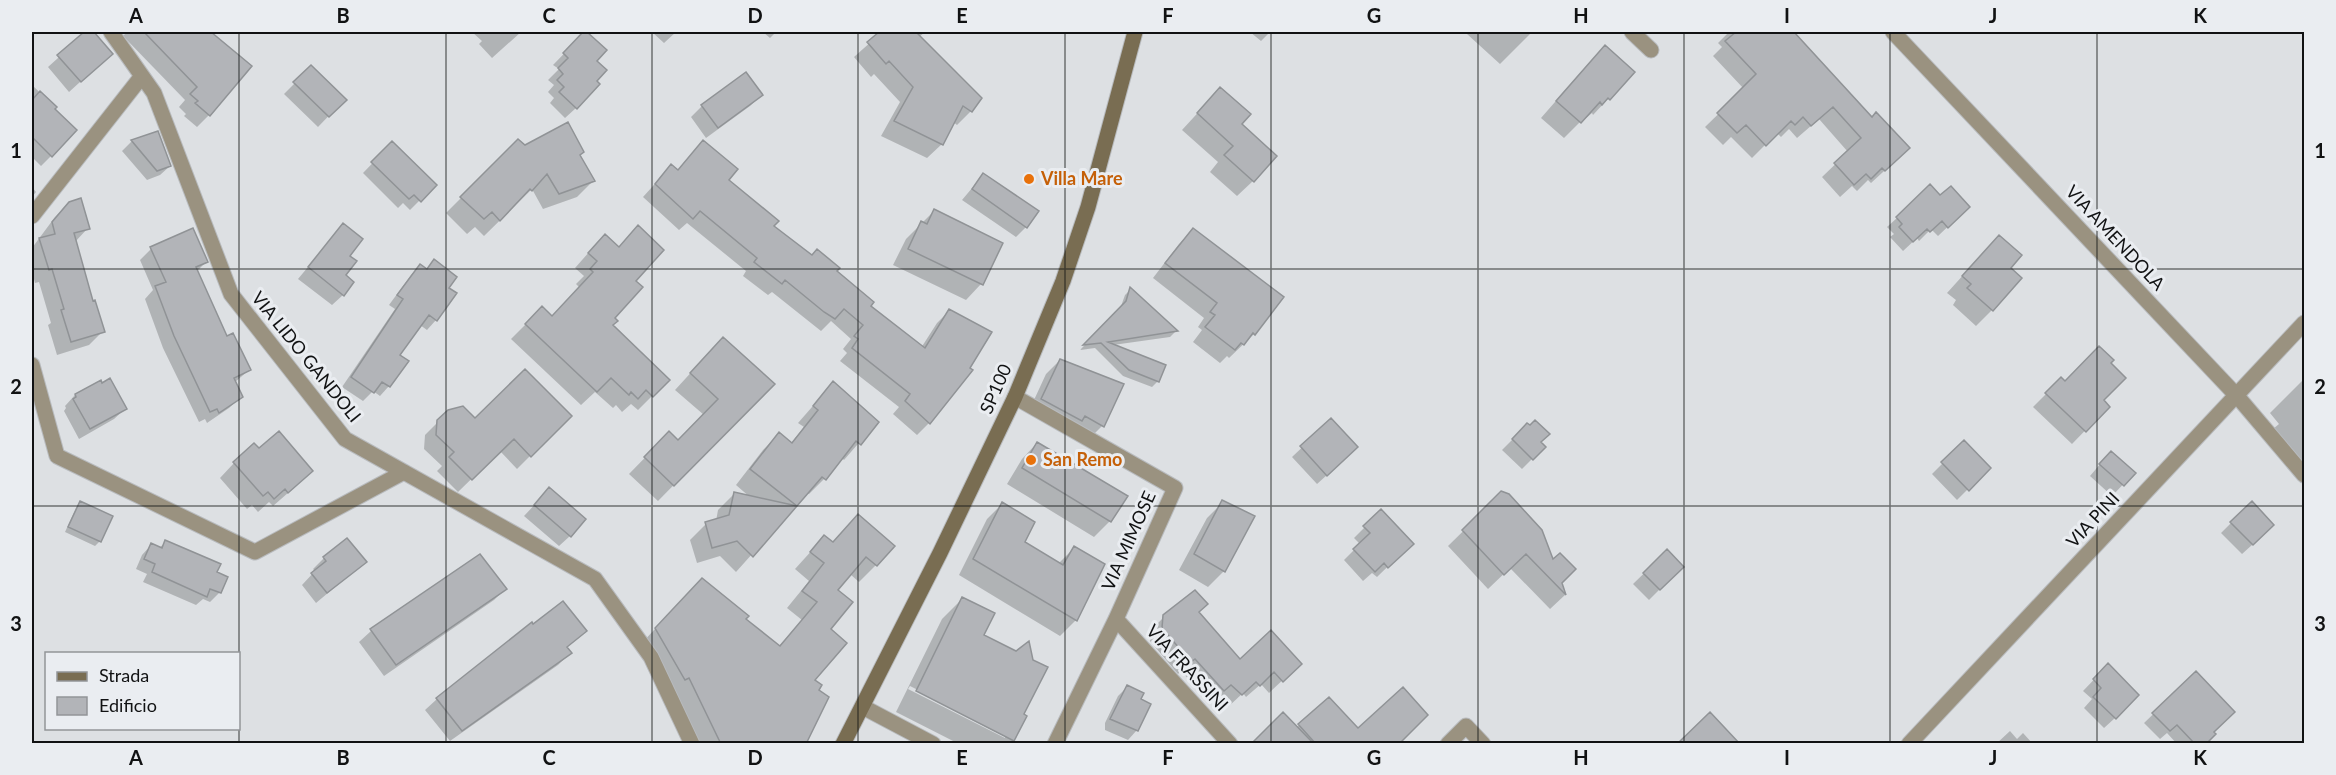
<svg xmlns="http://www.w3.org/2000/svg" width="2336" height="775" font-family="Lato,sans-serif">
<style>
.shadow{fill:#0003;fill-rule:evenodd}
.building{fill:#b2b4b8;stroke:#909396;stroke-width:1.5}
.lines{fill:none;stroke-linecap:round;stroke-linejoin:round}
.street-casing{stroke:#b8bbbe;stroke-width:17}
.secondary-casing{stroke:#b8bbbe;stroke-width:17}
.street{stroke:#9a9280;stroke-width:15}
.secondary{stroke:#796d52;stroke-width:15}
.grid{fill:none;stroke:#111213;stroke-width:1.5;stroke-opacity:0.55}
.food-dot{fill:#e8710a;stroke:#eaedf1;stroke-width:2}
.labels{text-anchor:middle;stroke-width:6;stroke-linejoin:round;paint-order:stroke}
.food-label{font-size:18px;font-weight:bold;fill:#c56008;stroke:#eaedf1;text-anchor:start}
.street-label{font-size:18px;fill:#111213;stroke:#eaedf1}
.neatline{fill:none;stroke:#111213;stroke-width:2}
.grid-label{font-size:20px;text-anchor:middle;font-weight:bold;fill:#111213}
</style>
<rect width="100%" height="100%" fill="#dde0e3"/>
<path class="shadow" d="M87,32H92L111,54L69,92L48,67Z
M127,32H212L209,115L197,127L184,116L186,114L179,107L185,100L123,36Z
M472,32H521L492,58L479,44L482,41Z
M585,32L605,50L595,61L576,108L565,118L550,103L554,98L548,92L554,85L548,80L559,69L553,65Z
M652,32H676L664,43Z
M763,32H776L770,38Z
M882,32H925L919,37L971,111L957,125L953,122L942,144L927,158L881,136L900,102L874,74L871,77L854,57Z
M1250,32H1270L1261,41Z
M1469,32H1532L1500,64L1467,34Z
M1729,32H1791L1872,119L1895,161L1871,183L1868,180L1857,191L1852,186L1840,197L1822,177L1848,152L1819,119L1797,138L1789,129L1781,137L1777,133L1752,158L1731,137L1723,145L1705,127L1744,89L1713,56L1722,47L1718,43Z
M1589,63L1633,72L1593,115L1592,113L1585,119L1584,118L1564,138L1541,118Z
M311,67L344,100L318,127L284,94Z
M746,75L761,95L750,106L706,138L691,117L702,106Z
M32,85L55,107L51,156L41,166L32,157Z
M1205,105L1240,124L1253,181L1237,196L1210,172L1218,162L1182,130Z
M157,132L170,166L160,175L147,180L122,151L131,142Z
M518,141L525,147L579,155L593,181L577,197L543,209L532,189L484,236L475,227L467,234L446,213Z
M703,142L727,180L772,227L811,257L835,271L868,306L921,348L937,323L950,310L929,423L917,435L893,414L899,407L840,361L847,353L843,349L851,339L831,321L821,331L772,292L768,295L743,276L746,271L687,223L679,230L643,197L671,166L677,171Z
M392,143L435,185L410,210L403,203L398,208L363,173Z
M983,175L1026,227L1016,237L962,200Z
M32,187L36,192L32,197Z
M70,203L88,228L75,242L92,303L103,331L89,345L57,355L48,325L51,323L39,282L35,283L32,271V248L55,217Z
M934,211L1001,243L981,284L966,300L893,265L906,239Z
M1959,216L1938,236L1931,229L1919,241L1917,238L1903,251L1890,237L1894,234L1887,227L1897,218Z
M343,225L348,256L343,295L332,305L298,279Z
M1193,230L1254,334L1229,358L1227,356L1220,363L1193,342L1202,330L1198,327L1204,318L1153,278L1179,244Z
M618,248L634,282L611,325L652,396L638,410L631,404L622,412L616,405L613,408L595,392L581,405L511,339L542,308L552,317L580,288L576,284L584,276L575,268L590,251Z
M151,249L206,262L196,272L226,338L249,370L234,383L241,397L229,408L207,423L205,419L199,422L163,348L145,299L153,290L140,260Z
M1984,252L1992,310L1976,326L1953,305L1956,300L1947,293Z
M434,261L447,289L436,320L427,330L420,325L398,355L406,361L389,386L380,396L373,391L363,401L342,387L395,309L389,305L411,275L420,265L426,269Z
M1131,289L1176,331L1170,337L1113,345L1158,381L1152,387L1123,376L1095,348L1080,350L1120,309L1125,295Z
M707,355L773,384L658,501L629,474L669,433L678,442L704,415L675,390Z
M1060,360L1102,426L1088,440L1067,435L1028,413L1046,374Z
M2061,379L2101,400L2108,407L2072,444L2033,407Z
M2304,379V463L2273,429L2279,424L2270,413Z
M100,382L125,409L114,419L79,439L64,411L66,408L65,406L75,395Z
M833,383L877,422L844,460L841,457L824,479L809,494L807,493L736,572L720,556L697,563L690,540L706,524L716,521L718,510L734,494L751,498L736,485L763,450L779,434L791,443L804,427L798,423Z
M449,411L475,420L570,416L517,469L500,451L458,492L437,471L442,466L424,449L425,435Z
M1331,420L1347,457L1317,484L1292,457Z
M1527,425L1544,447L1522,469L1502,450Z
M1964,442L1989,468L1957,500L1932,474Z
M1037,443L1110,521L1094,537L1007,484L1022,459Z
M234,463L296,486L273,506L269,502L258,512L252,505L247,509L220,478Z
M2101,463L2134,473L2112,496L2090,476Z
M1502,493L1560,583L1565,595L1550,609L1510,568L1488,589L1448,546Z
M539,500L570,536L559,546L524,516Z
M1223,502L1224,571L1208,587L1179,570L1207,518Z
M81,503L100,541L95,546L65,532L76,508Z
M1002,504L1023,542L1058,564L1074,548L1103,565L1076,620L1060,636L959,575L987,519Z
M1381,511L1411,544L1377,577L1372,573L1363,581L1344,560L1360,544L1354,538Z
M858,516L876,565L859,582L850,574L836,590L829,630L813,680L817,690L804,744H696L639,646L686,596L744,620L778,647L802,620L787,608L809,581L795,569L824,537L832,543Z
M2231,523L2262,536L2242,554L2221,533Z
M347,540L365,562L316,603L302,585L315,571L313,569L324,558Z
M166,542L216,573L220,592L210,602L203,599L196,605L143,582L147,574L136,569L142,555L151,545L159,548Z
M1667,551L1682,567L1649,600L1633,584Z
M480,556L505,589L494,600L384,676L359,642L371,631Z
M962,599L1022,715L1013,740L1010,744H959L896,712L942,619ZM910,686L1005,734V738L908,689Z
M1197,613L1239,661L1271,632L1287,676L1269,693L1261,684L1246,697L1243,693L1228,707L1218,696L1211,703L1181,671L1178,674L1150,641L1151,630L1164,617Z
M532,624L585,631L566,648L570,653L558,665L450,741L425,710L437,699Z
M2108,665L2115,718L2104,728L2084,708L2092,699L2083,691Z
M2196,673L2203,744H2177L2167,733L2160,739L2144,723Z
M1127,687L1139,700L1137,730L1128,740L1105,730V723L1118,696Z
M1329,699L1340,744H1300L1296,728Z
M2010,731L2017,739L2023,733L2033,744H1996Z"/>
<path class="building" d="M84,32H94L113,54L81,82L57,55Z
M144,32H211L252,66L210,116L195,103L198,101L190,94L197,87Z
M583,32H587L607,50L597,61L607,70L597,81L600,84L577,109L559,92L564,87L557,80L563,74L558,68L568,58L563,53Z
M879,32H916L982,98L972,112L963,106L943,145L894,121L913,87L889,61L886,64L867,42Z
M1736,32H1794L1872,117L1876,112L1910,148L1885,171L1882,168L1871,179L1866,174L1854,185L1834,163L1861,138L1833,107L1811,126L1803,117L1795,125L1791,121L1766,146L1746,125L1737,133L1717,113L1756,74L1725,41Z
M1605,45L1635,72L1610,100L1608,98L1602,105L1600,102L1581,123L1556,101Z
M311,65L347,100L329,117L293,82Z
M746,72L763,95L718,128L701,105Z
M1220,87L1251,114L1242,124L1277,156L1254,182L1224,155L1233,146L1197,113Z
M40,91L57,107L55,109L77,130L52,157L32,137V100Z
M568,122L584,152L580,155L595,181L559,194L547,174L532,191L530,189L500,221L492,212L484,219L460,197L518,139L525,145Z
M158,131L171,166L157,171L131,140Z
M703,140L738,169L729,180L779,221L774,226L812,255L817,249L840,268L837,271L874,302L871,306L925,348L949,309L992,332L970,368L973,370L930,424L905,401L910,394L852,348L858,339L854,336L863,325L844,309L835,319L824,312L785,280L782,284L754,262L757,258L700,211L693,219L655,184L671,164L678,170Z
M392,141L437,185L421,202L414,195L409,199L371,162Z
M983,173L1039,211L1027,228L972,189Z
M1930,184L1940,195L1951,186L1970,207L1948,228L1942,221L1930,232L1927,229L1913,242L1899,227L1902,224L1896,217Z
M81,198L90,229L74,233L93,301L95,300L105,332L71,342L61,310L64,309L52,269L49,270L39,238L55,234L52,222L69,202Z
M934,209L1003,243L983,285L908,249L921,221L927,224Z
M343,223L363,239L350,256L357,261L346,275L354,282L344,296L308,267Z
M638,225L664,250L636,281L643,287L615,318L618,321L613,325L670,380L653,397L646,390L638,399L631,392L629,395L611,378L597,392L525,324L542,306L552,316L593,272L590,269L597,261L588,253L605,234L619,247Z
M193,228L208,262L196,267L227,336L233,333L251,370L234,378L243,397L219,413L217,409L210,412L174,336L155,286L166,282L150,247Z
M1193,228L1284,297L1255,335L1253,333L1244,345L1241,343L1235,350L1205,327L1215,315L1210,312L1217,303L1165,263Z
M1999,235L2022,255L2011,268L2022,278L1993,311L1967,288L1971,284L1962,276Z
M434,259L457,277L449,288L457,293L437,321L429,315L421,326L400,355L409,361L390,387L382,382L374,393L351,377L403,299L397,295L420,264L427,269Z
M1130,287L1178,331L1108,342L1166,365L1159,382L1129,370L1101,343L1083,345L1126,301Z
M723,337L775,384L674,486L644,457L669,431L678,440L718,399L690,373Z
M2099,346L2114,360L2111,363L2126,378L2104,400L2110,407L2086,432L2045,393L2061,377L2065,381Z
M1060,359L1124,384L1104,427L1085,416L1082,421L1041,399Z
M525,369L572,416L531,457L514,439L472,480L449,457L454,452L436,435L437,420L448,410L463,406L475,418Z
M110,378L127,409L90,429L73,399L76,397L75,394L101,380L102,383Z
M833,381L879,422L861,445L856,441L826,480L822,477L797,506L750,469L779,432L792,443L818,410L813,406Z
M1331,418L1358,447L1327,476L1300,446Z
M1535,420L1550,434L1541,442L1546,447L1533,460L1512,439L1527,423L1530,425Z
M279,431L313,471L288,493L285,489L274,499L268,492L263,496L233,462L254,443L259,448Z
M1964,440L1991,468L1969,491L1941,462Z
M1037,442L1128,496L1111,522L1022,468Z
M2111,451L2136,473L2124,486L2099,464Z
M549,487L586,519L571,537L534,505Z
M1501,491L1509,494L1542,530L1553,559L1560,553L1576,569L1562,583L1566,595L1526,554L1504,575L1462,530Z
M734,492L797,506L753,557L737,541L712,548L705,522L729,515Z
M1222,500L1255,516L1225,572L1194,554Z
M80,501L113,516L101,542L68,527Z
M2252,501L2274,525L2253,545L2230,522Z
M1002,502L1035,522L1025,542L1063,565L1074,546L1105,564L1077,621L973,559Z
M1381,509L1414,544L1388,568L1384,563L1375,572L1353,549L1370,533L1363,526Z
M858,514L895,546L877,566L866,557L838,590L853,602L831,629L847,643L815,680L822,685L819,690L829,697L806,744H721L689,678L685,680L655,628L702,578L749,616L746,619L780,646L817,602L802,591L824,563L810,552L824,535L833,542Z
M347,538L367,562L327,593L311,573L326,561L323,557Z
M165,540L221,564L217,572L228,577L221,593L210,589L207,597L152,572L155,564L144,559L151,543L162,548Z
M1667,549L1684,567L1660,590L1643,573Z
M480,554L507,589L396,665L370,629Z
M1195,590L1208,604L1199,612L1240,659L1271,630L1302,664L1283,682L1274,672L1260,686L1256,682L1242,695L1231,685L1224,691L1195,659L1191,662L1162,628L1163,615Z
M962,597L995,613L984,635L1016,651L1029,641L1033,660L1048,667L1024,714L1027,716L1014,741L916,691Z
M563,601L587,631L567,647L572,653L462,731L436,698L532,622L533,624Z
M2108,663L2139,695L2116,719L2093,697L2101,688L2093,679Z
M2196,671L2235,712L2214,732L2216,734L2206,744H2195L2177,725L2170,731L2152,713Z
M1127,685L1144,693L1141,699L1151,704L1138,731L1110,719Z
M1403,687L1428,715L1399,744H1316L1298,724L1329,697L1358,728Z
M1283,712L1314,744H1251Z
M1710,712L1740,744H1677Z"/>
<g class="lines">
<defs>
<path id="street" d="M111,32L154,93L231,294L345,439L595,579L651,657L692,744
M1632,32L1651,50
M1893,32L2237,396L2304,475
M32,216L142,76
M32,365L57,456L255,552L404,472
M1015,397L1175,488L1116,619L1055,744
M1116,619L1230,744
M863,707L933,744
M1448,744L1466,726L1483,744
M1909,744L2304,323"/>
<path id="secondary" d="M843,744L940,553L1015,397L1063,281L1088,207L1135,32"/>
</defs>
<use href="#street" class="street-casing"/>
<use href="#secondary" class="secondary-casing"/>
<use href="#street" class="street"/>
<use href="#secondary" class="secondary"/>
</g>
<path class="grid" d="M239,32V744M446,32V744M652,32V744M858,32V744M1065,32V744M1271,32V744M1478,32V744M1684,32V744M1890,32V744M2097,32V744M32,269H2304M32,506H2304"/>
<g class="food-dot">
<circle cx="1029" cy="179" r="6"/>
<circle cx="1031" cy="460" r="6"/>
</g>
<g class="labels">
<g class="food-label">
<text x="1041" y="185">Villa Mare</text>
<text x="1043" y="466">San Remo</text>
</g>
<g class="street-label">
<text transform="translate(2115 238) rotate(47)" y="6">VIA AMENDOLA</text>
<text transform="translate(306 357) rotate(51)" y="6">VIA LIDO GANDOLI</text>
<text transform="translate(996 389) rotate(-66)" y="6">SP100</text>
<text transform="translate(2093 520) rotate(-47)" y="6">VIA PINI</text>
<text transform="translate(1129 541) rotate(-66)" y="6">VIA MIMOSE</text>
<text transform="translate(1187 668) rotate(47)" y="6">VIA FRASSINI</text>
</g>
</g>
<rect width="2336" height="775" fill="none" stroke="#eaedf1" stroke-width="66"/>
<rect x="45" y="652" width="195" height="78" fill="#eaedf1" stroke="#939598" stroke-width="1.5"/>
<rect x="57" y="672" width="30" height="9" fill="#796d52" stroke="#939598" stroke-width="1.5"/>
<text x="99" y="682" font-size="18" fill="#111213">Strada</text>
<rect x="57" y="697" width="30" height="18" fill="#b2b4b8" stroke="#939598" stroke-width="1.5"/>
<text x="99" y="712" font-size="18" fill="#111213">Edificio</text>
<rect x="33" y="33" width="2270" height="709" class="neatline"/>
<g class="grid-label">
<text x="136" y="23">A</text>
<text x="343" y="23">B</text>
<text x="549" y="23">C</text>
<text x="755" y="23">D</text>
<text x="962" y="23">E</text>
<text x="1168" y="23">F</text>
<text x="1374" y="23">G</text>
<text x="1581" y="23">H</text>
<text x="1787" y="23">I</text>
<text x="1993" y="23">J</text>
<text x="2200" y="23">K</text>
<text x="16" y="158">1</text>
<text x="2320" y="158">1</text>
<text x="16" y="394">2</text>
<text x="2320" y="394">2</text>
<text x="16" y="631">3</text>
<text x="2320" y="631">3</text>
<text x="136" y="765">A</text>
<text x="343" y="765">B</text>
<text x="549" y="765">C</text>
<text x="755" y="765">D</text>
<text x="962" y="765">E</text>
<text x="1168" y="765">F</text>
<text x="1374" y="765">G</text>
<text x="1581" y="765">H</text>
<text x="1787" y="765">I</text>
<text x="1993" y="765">J</text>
<text x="2200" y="765">K</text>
</g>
</svg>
